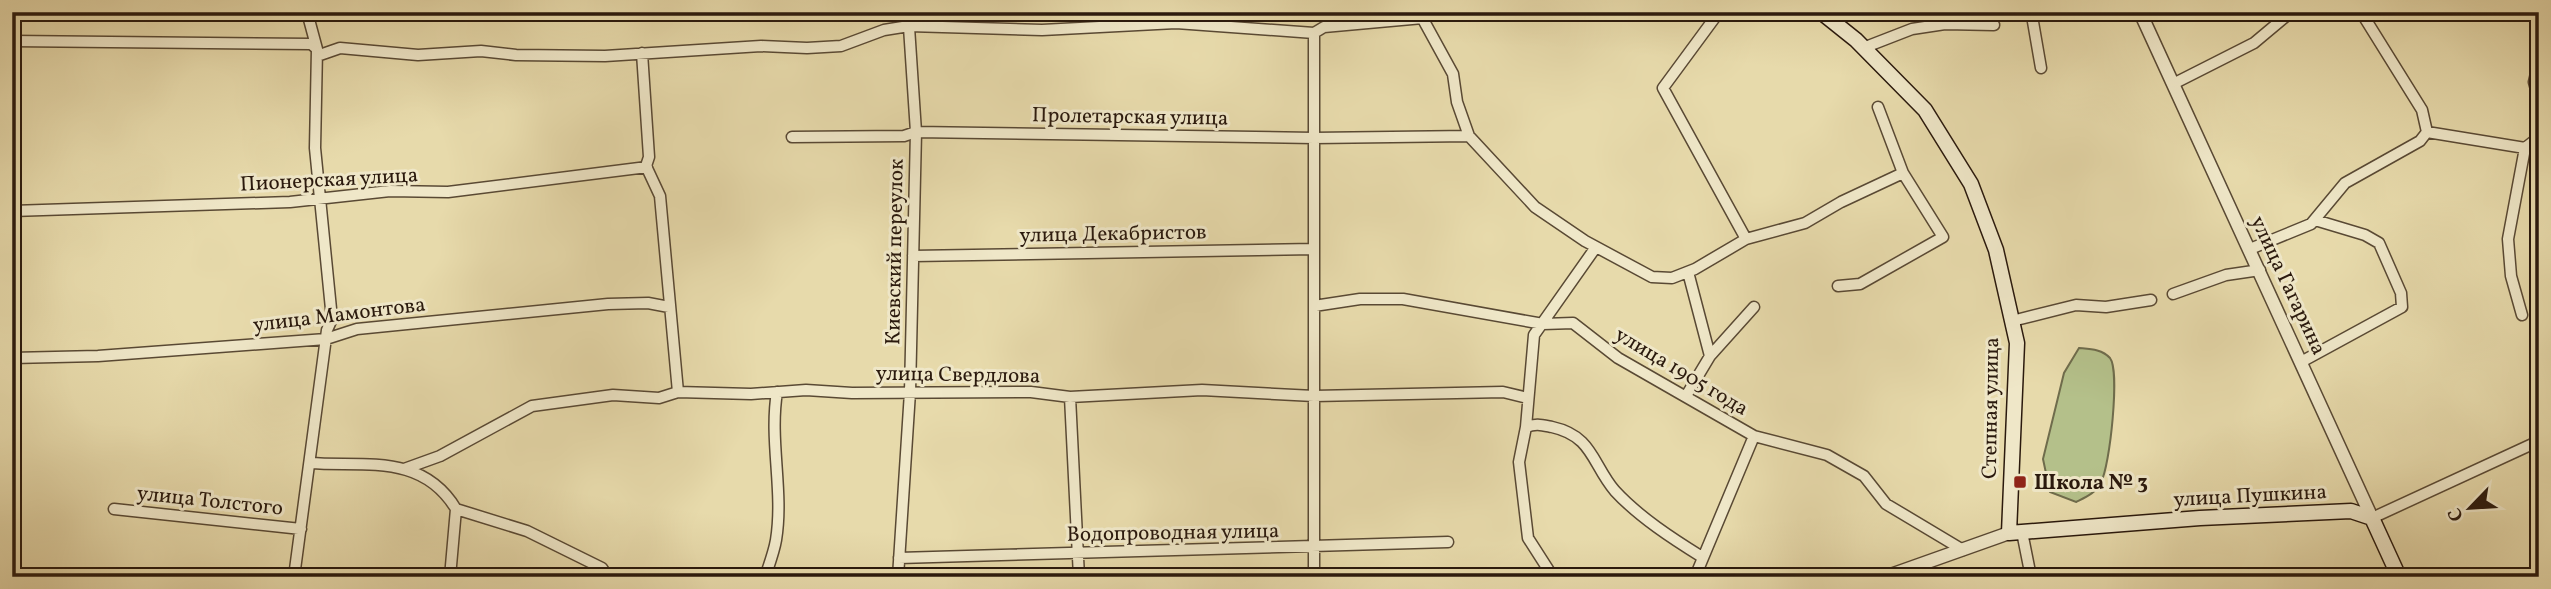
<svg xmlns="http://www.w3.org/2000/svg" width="2551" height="589" font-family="Vollkorn,serif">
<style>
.green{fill:#b4c08a;stroke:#6f6c4c;stroke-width:2}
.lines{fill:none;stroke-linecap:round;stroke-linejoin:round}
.minor-casing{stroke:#594934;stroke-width:13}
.tertiary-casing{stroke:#594934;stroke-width:15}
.secondary-casing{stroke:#2a190d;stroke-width:17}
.minor{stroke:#efe7c8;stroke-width:10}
.tertiary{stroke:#efe7c8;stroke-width:12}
.secondary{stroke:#efe7c8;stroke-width:14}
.poi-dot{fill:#8f2418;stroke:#efe7c8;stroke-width:2.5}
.labels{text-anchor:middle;stroke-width:6;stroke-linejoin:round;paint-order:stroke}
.street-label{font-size:21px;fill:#2a190d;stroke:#efe7c8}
.poi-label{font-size:21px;font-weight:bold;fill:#2a190d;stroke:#efe7c8;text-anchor:start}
</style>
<rect width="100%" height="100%" fill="#e7daab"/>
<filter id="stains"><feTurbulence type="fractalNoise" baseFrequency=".00286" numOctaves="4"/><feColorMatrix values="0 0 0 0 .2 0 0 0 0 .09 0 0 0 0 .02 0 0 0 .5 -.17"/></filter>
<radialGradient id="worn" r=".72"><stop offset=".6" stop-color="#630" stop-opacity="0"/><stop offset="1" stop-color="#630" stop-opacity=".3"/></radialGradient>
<path class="green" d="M2079,348C2090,349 2102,349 2110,358C2120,371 2110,466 2101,482C2096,493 2086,497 2076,502L2050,492L2043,459L2064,373Z"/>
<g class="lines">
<defs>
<path id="minor" d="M1419,12L1453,74L1457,102L1469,136L1535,207L1585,241L1652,277L1672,278L1695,269L1746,239L1805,223L1841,202L1903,173L1878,107
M1719,12L1663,88L1746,239
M2361,12L2422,110L2427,132
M12,41L311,44L317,49
M1863,48L1912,29L1945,24L1994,25
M642,53L649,157L646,166L660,196L678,392
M317,56L340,48L418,55L481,51L516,55L605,56L761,46L807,48L841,46L884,30L909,26L1042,30L1176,23L1314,33L1324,27L1423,18
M2539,61L2534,82L2539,100
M2041,68L2032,16L2045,12
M2173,84L2254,43L2291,12
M792,137L904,136L916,132L1314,138L1469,136
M12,211L290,202L390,191L448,192L647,167
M2250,249L2311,224L2345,183L2420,141L2427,132L2525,148L2539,137
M913,256L1314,249
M1838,286L1860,284L1943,237L1903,173
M2173,294L2226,275L2260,270
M1314,306L1360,299H1403L1543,324L1573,323L1618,358L1754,436L1827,455L1864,476L1886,504L1963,550
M2522,315L2511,276L2508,239L2525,148
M2012,321L2076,305L2106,307L2151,300
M1710,356L1754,307
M12,358L98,356L326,339L357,329L608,304L648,303L669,307
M2301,362L2402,307L2401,293L2379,243L2365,235L2315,220
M1686,396L1710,356L1688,272
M1070,397L1079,577
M1526,427C1536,423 1542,425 1552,427C1593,436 1592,464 1615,491C1639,517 1673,539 1702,557
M310,463C365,467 422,453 456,509L450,577
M404,469L440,456L532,406L613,395L659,398L678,392L751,394L806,390L852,393L1031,392L1070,397L1202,390L1314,396L1503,392L1528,398
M114,509L301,529
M456,509L527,531L602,568L608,577
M2372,518L2539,441
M2022,532L2031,577
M899,558L1448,542
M294,577L327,330L332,319L315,148L317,49L307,12
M765,577C769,565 774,552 776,540C784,491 769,441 777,392
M898,577L910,392L916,132L908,12
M1314,577V33
M1553,577L1528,538L1519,462L1526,427L1534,335L1596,247
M1695,577L1754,436"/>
<path id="tertiary" d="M2140,12L2372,518
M1885,577L2009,533"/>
<path id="secondary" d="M1821,12L1856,40L1925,110L1971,184L1996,250L2017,343L2009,533L2200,518L2351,511L2372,518L2399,577"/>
</defs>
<use href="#minor" class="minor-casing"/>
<use href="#tertiary" class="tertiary-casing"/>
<use href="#secondary" class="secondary-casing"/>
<use href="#minor" class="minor"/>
<use href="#tertiary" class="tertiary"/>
<use href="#secondary" class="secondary"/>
</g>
<rect class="poi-dot" x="2013" y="475" width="14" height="14" rx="3.5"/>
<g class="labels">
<g class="street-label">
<text transform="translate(1130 116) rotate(1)" y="7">Пролетарская улица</text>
<text transform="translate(329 179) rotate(-3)" y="7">Пионерская улица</text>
<text transform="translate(1113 233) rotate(-1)" y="7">улица Декабристов</text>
<text transform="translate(894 252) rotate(-89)" y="7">Киевский переулок</text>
<text transform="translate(2289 285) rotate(65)" y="7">улица Гагарина</text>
<text transform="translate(339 314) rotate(-7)" y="7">улица Мамонтова</text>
<text transform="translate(1682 371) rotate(31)" y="7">улица 1905 года</text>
<text transform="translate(958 374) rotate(1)" y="7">улица Свердлова</text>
<text transform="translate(1990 408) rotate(-89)" y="7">Степная улица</text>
<text transform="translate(2250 495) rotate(-3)" y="7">улица Пушкина</text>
<text transform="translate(210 500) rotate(6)" y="7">улица Толстого</text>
<text transform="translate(1173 532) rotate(-1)" y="7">Водопроводная улица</text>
</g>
<g class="poi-label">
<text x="2034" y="489">Школа № 3</text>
</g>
</g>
<rect width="2551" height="589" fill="none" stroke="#e7daab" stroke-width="42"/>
<rect x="14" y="14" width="2523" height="561" fill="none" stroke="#2a190d" stroke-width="3.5"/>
<rect x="21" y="21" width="2509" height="547" fill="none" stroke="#2a190d" stroke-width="2"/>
<g transform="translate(2470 508) rotate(245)" stroke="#efe7c8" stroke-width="5" paint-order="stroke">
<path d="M0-5L12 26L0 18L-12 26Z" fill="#2a190d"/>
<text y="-10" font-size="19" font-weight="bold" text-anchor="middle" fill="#2a190d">С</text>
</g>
<rect width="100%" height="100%" filter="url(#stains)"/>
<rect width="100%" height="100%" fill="url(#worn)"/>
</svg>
